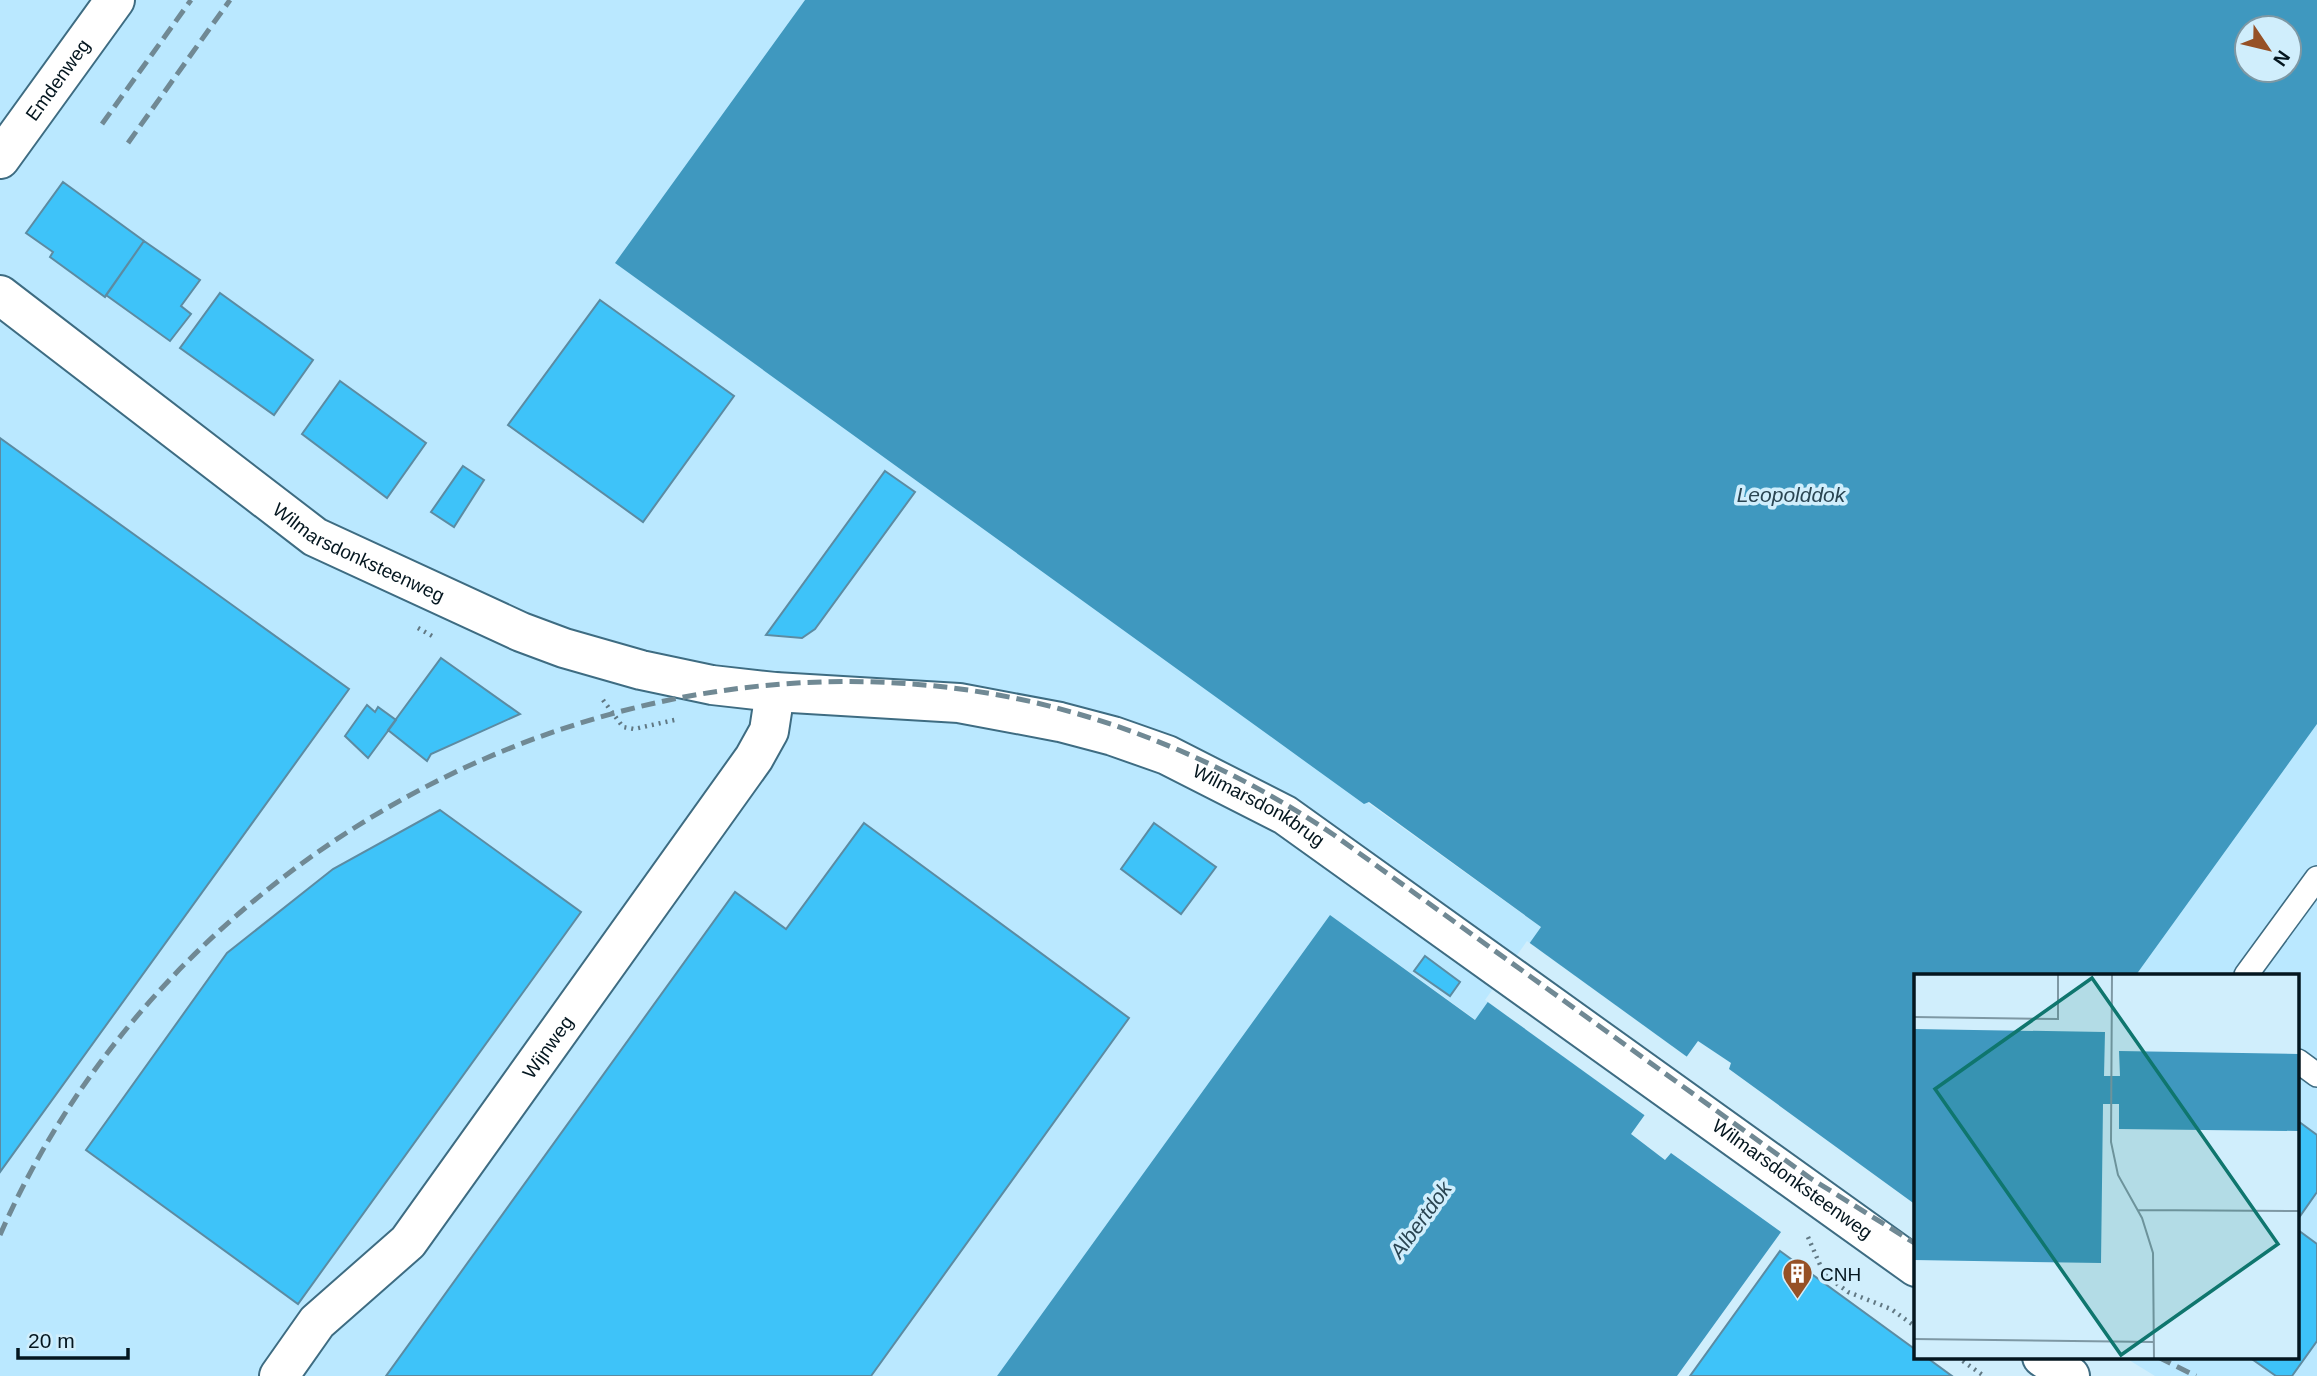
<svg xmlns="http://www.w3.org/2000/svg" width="2317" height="1376" font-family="Arial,sans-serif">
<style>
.built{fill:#bae8ff}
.water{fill:#3f98bf;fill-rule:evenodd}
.pier{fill:#d0eefc}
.building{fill:#3ec3f9;stroke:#5c8ba2;stroke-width:2}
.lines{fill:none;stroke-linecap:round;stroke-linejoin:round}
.lane-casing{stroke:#3e6c82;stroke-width:26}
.street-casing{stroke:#3e6c82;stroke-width:42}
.path{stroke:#617883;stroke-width:4.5;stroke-dasharray:2 5;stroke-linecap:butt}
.lane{stroke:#fff;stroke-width:23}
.street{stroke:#fff;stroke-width:38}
.rail{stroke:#708994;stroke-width:5;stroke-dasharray:14 7;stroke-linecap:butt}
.labels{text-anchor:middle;stroke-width:7;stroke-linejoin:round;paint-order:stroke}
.street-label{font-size:19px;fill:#04161f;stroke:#d0eefc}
.poi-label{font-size:19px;fill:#04161f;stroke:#d0eefc;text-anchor:start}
.water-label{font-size:21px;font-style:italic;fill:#2a4552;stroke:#d0eefc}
.inset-road{fill:none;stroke:#7e98a4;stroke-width:2}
.view{fill:#0f766e;fill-opacity:0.15;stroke:#0f766e;stroke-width:3.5}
.inset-edge{fill:none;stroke:#04161f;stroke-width:3.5}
</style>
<rect width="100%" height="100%" fill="#d0eefc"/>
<path class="built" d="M0,0H805L615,263L1541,927L1476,1020L1330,915L997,1376H0Z
M2317,724V1376H2155L2124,1357H2298V975H2136Z"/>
<path class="water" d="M805,0H2317V724L2136,975H1916V1205L1729,1069L1731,1063L1698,1041L1631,1134L1665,1160L1671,1153L1781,1232L1677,1376H997L1330,915L1475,1020L1541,927L1369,802L1364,804L615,263ZM2247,28H2289V70H2247Z"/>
<path class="pier" d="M1527,941L1690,1059L1647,1117L1485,1000Z"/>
<path class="building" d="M63,182L144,241L105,297L50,257L53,252L26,233Z
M144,241L200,280L181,306L191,314L170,341L106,295Z
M220,293L313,360L274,415L180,348Z
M600,300L734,396L643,522L508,425Z
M340,381L426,443L387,498L302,434Z
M0,438L349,689L0,1172Z
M463,466L484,480L454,527L431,512Z
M885,471L915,492L815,629L802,638L766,635Z
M441,658L520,714L431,754L427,761L388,730Z
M367,705L375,712L378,707L396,720L368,758L345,736Z
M440,810L581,912L298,1304L86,1150L227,953L333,869Z
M864,823L1129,1018L871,1376H386L735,892L786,929Z
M1154,823L1216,867L1181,914L1121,869Z
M1425,956L1460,982L1450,996L1414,971Z
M2298,1121L2317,1135V1192L2298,1219Z
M2298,1230L2317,1244V1341L2292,1376H2276L2249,1357H2298Z
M1780,1251L1916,1350V1357H1926L1952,1376H1690Z"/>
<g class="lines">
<defs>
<path id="lane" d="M2246,975L2317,878
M2298,1061L2317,1075"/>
<g id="street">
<path id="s1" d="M0,159L115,0"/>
<path id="s2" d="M0,295L315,537L521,632L564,648L641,670L712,685L775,692L959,703L1060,722L1113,736L1167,755L1285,815L1916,1267"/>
<path d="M2042,1357L2070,1376"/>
<path id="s3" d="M279,1376L317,1322L408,1242L754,758L769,731L775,692"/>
</g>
</defs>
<use href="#lane" class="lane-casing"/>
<use href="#street" class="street-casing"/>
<path class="path" d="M418,628L434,637
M603,700L623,727L634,729L679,719
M1808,1237L1824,1274L1848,1292L1891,1309L1916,1327
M1957,1357L1984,1376"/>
<use href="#lane" class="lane"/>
<use href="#street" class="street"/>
<path class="rail" d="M102,124L191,0
M128,143L230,0
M0,1235C169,847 619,606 1037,703C1142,728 1244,774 1334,835L1810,1178L1916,1244
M2158,1357L2196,1376"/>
</g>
<defs>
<symbol id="building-pin" viewBox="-11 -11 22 30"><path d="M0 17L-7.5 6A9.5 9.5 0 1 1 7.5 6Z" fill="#965126" stroke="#d0eefc"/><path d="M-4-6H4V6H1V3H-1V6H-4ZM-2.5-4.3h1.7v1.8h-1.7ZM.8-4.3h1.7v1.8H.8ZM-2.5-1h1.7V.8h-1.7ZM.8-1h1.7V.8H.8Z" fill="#fff"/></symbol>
</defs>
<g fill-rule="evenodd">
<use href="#building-pin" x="1780" y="1256" width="35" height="47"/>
</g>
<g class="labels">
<g class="street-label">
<text dy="7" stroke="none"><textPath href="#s1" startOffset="98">Emdenweg</textPath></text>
<text dy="7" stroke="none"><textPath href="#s2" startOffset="443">Wilmarsdonksteenweg</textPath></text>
<text dy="7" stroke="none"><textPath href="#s2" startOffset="1390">Wilmarsdonkbrug</textPath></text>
<text dy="7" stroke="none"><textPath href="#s3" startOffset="427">Wijnweg</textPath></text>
<text dy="7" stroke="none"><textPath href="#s2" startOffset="2042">Wilmarsdonksteenweg</textPath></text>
</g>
<g class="poi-label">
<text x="1820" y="1281">CNH</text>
</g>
<g class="water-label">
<text x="1791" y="502">Leopolddok</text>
<text transform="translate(1421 1220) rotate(-54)" y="7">Albertdok</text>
</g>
</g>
<g transform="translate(1914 974)">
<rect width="385" height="385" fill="#d0eefc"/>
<path d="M0,55L191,58L190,102H206L205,77L385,80V157L205,155V130H189L187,289L0,286Z" fill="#3f98bf"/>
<path class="inset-road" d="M198,0L197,168L204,201L228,244L239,279L240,385M0,43L144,45V0M224,236L385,237M0,365L240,368"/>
<path class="view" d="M178,4L364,270L207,381L21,115Z"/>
<rect width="385" height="385" class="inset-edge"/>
</g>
<g transform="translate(2268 49) rotate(125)"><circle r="33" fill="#d0eefc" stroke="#7e98a4" stroke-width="2"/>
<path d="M0-5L12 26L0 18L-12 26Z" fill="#965126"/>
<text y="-10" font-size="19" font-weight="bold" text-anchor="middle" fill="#04161f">N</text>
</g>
<path d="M18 1348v10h110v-10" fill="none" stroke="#04161f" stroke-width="3.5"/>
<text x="28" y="1348" font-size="21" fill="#04161f" stroke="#d0eefc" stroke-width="5" paint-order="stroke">20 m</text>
</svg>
